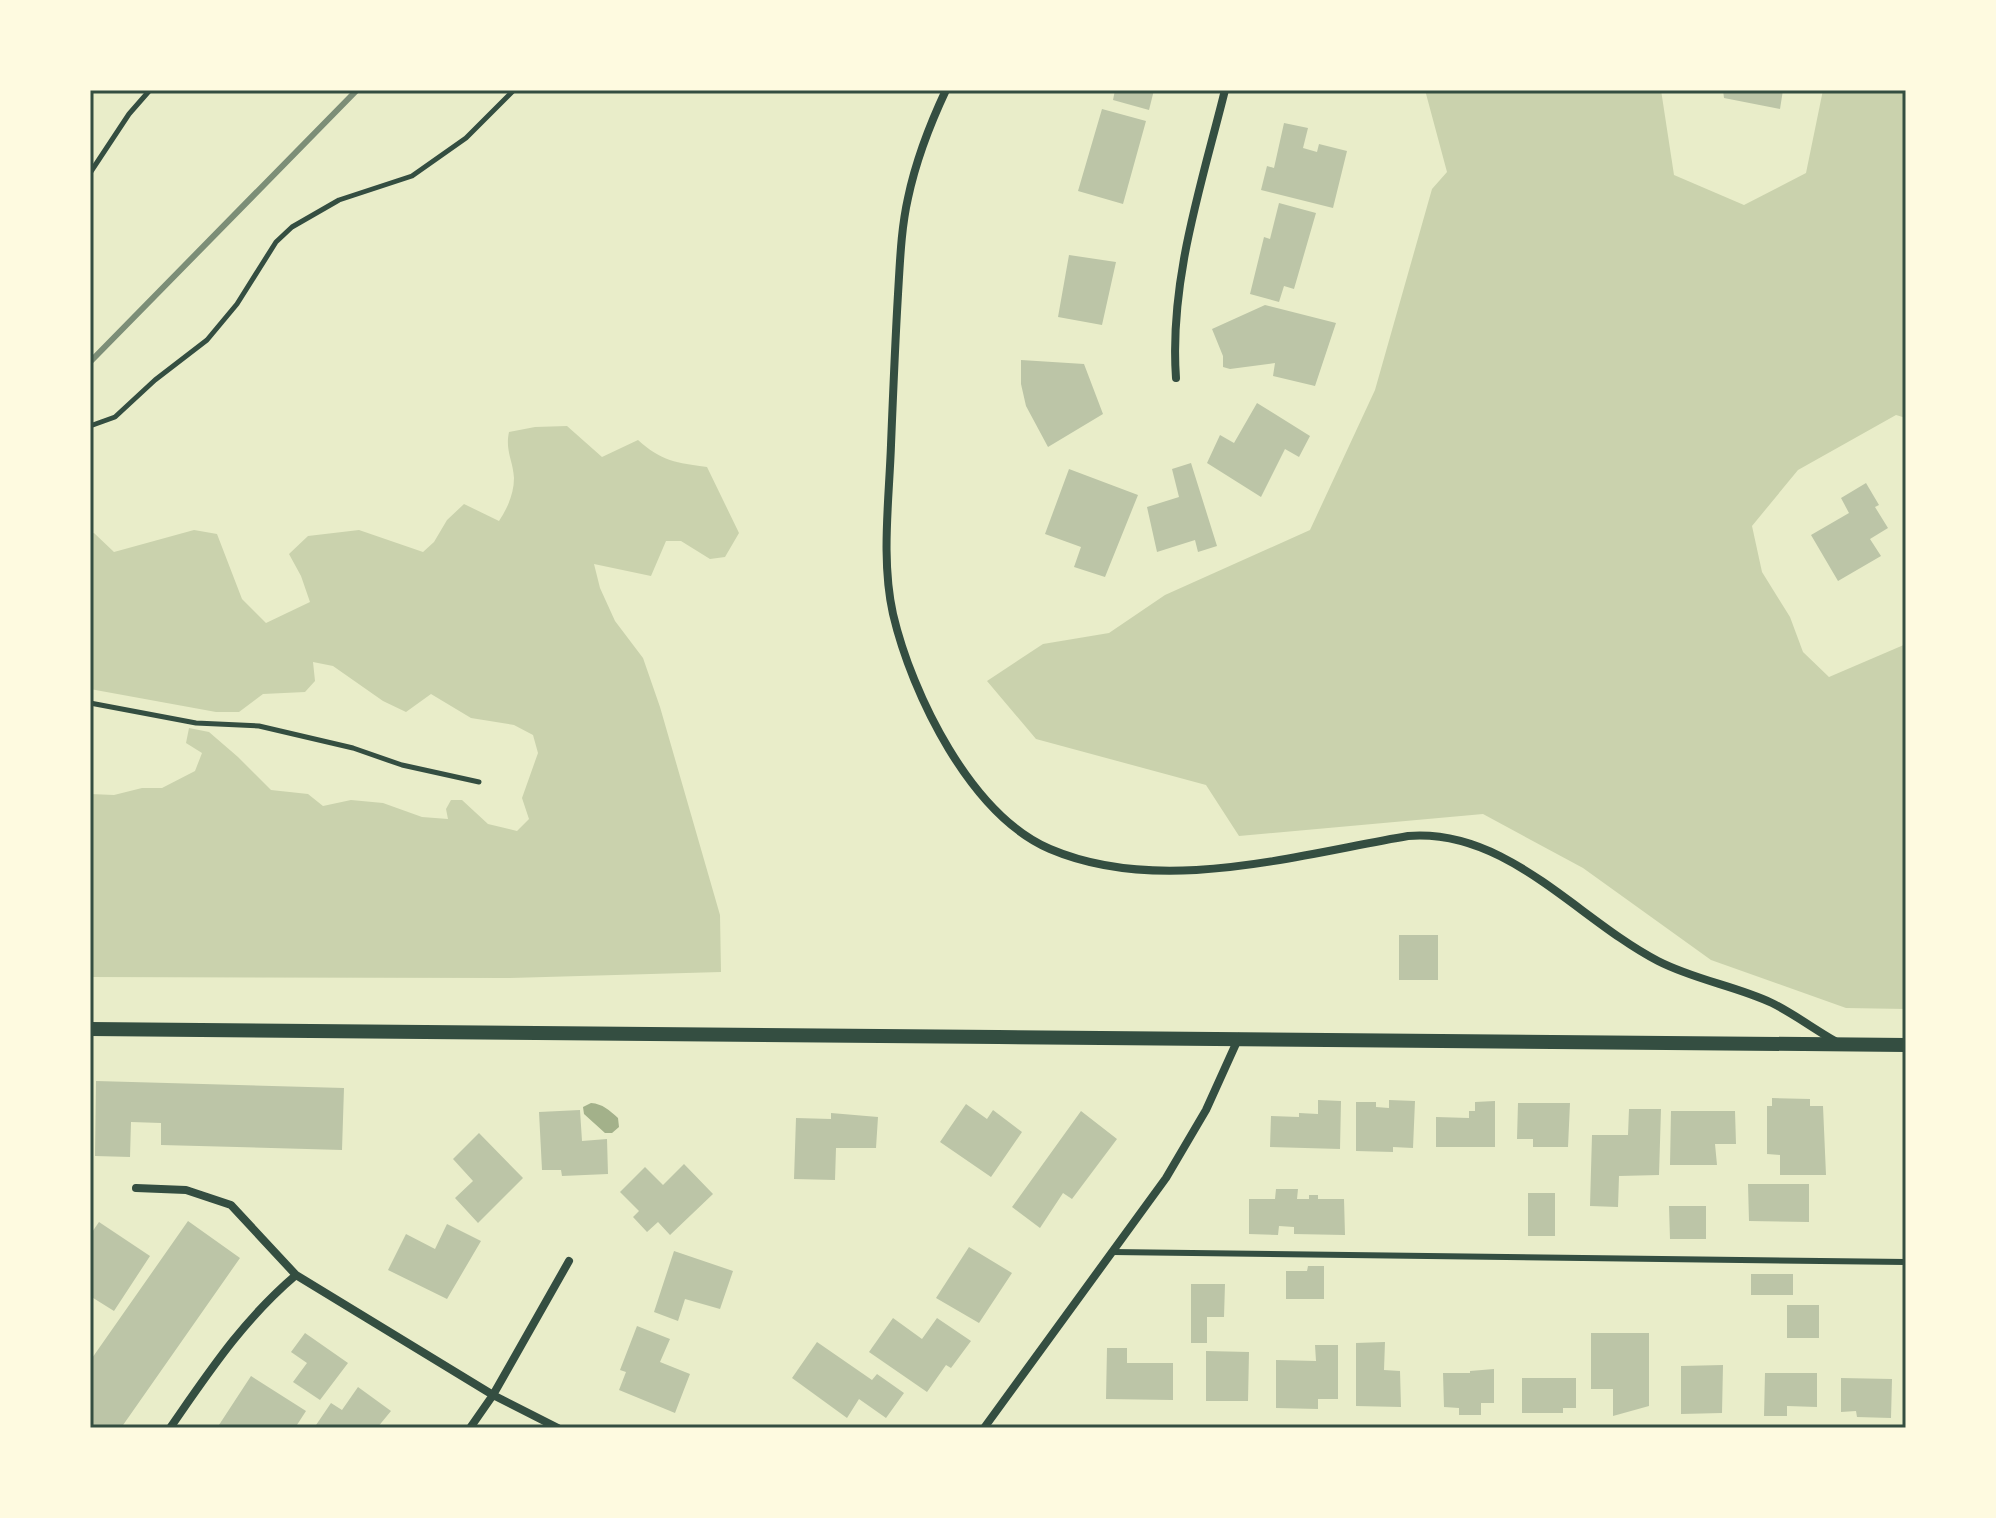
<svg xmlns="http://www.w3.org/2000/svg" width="1996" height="1518" font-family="'Asap Condensed',sans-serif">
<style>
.green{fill:#cad2ad}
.water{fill:#a3b18a}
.building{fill:#bcc5a7}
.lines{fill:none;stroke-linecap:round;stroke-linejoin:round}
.path{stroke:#344e41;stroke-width:5}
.service{stroke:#344e41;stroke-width:6}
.minor{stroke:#344e41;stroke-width:8}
.tertiary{stroke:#344e41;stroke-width:14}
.rail{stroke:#7c8e77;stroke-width:6}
.neatline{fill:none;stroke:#344e41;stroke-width:3}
</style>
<rect width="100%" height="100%" fill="#e9edc9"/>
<path class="green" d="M1425,90H1661L1674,175L1744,205L1806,173L1823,90H1906V418L1896,415L1798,470L1752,526L1762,572L1790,617L1803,652L1829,677L1906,644V1009L1846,1008L1711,960L1583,868L1483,814L1239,836L1206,785L1036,739L987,681L1043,644L1109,633L1165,595L1310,530L1375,390L1432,189L1447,172Z
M567,426L602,457L638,440C661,461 677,463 707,467L739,533L725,557L710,559L681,541H666L651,576L594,564L600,588L615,621L643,658L660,707L720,915L721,972L510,978L90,977V794L114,795L142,788H162L195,771L202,753L186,743L189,728L209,732L238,757L271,790L308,794L323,806L351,800L383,803L422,817L448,819L446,809L451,800H462L488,824L517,831L529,819L522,798L538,753L533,735L514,725L471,718L431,694L406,712L383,701L333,666L313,662L315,681L305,692L263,694L239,712H216L90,689V534L94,533L114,552L194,530L217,534L242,599L266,623L310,602L301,576L289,554L308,536L359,530L423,552L434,542L447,520L464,504L499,521C507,509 514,494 514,478C513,460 505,451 509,432L535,427Z"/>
<path class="water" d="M591,1103C603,1104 609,1110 618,1118L619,1127L612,1133H605L584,1114L583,1107Z"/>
<path class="building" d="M1115,90H1154L1149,110L1113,100Z
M1723,90H1783L1780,109L1724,98Z
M1102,109L1146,121L1123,204L1078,191Z
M1284,123L1308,128L1303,148L1317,152L1319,144L1347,151L1333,208L1261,190L1267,166L1274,168Z
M1279,203L1316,213L1294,289L1284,286L1279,302L1250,294L1264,237L1270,239Z
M1069,255L1116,262L1102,325L1058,317Z
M1265,305L1336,323L1315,386L1273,376L1275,363L1230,369L1223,367V356L1212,329Z
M1021,360L1084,364L1103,414L1048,447L1026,406L1021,384Z
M1257,403L1310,436L1299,457L1285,449L1261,497L1207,463L1220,435L1234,443Z
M1191,463L1217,546L1198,552L1195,540L1157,552L1147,507L1179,497L1172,469Z
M1069,469L1138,495L1105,577L1074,567L1081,547L1045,534Z
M1866,483L1879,505L1875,507L1888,528L1870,539L1881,556L1838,581L1811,535L1849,513L1841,498Z
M1399,935H1438V980H1399Z
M96,1081L344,1088L342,1150L161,1145V1123L131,1122L130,1157L95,1156Z
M1772,1098L1810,1099V1106H1823L1826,1175H1780V1155L1767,1154V1106H1772Z
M1318,1100L1341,1101L1340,1149L1270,1147L1271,1116L1299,1117V1113L1318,1114Z
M1389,1100L1415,1101L1413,1148L1393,1147V1152L1356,1151V1102H1376V1107L1389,1108Z
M1495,1101V1147H1436V1117L1469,1118V1111H1475V1102Z
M1518,1103H1570L1568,1147H1533V1139H1517Z
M966,1104L987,1119L993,1110L1022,1132L991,1177L940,1142Z
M1629,1109H1661L1659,1175L1619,1176L1618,1207L1590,1206L1592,1135H1628Z
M580,1110L582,1141L607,1139L608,1174L562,1176L561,1170H542L539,1112Z
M1081,1111L1117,1139L1072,1199L1063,1193L1040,1228L1012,1207Z
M1671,1111H1735L1736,1144H1715L1717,1165H1670Z
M831,1113L878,1117L876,1148H836L835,1180L794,1179L796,1118L831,1119Z
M479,1133L523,1178L478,1223L455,1198L473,1181L453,1159Z
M684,1164L713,1194L670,1235L658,1222L647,1232L633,1217L639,1211L620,1192L645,1167L663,1185Z
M1748,1184H1809V1222L1749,1221Z
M1276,1189H1298L1297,1199H1309V1195H1318V1199H1344L1345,1235L1294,1234V1227L1279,1226L1278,1235L1249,1234V1199H1275Z
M1528,1193H1555V1236H1528Z
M1669,1206H1706V1239H1670Z
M188,1221L240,1258L121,1428H90V1361Z
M99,1222L150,1256L114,1311L90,1296V1235Z
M447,1224L481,1241L447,1299L388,1270L406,1234L435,1249Z
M969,1247L1012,1273L979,1323L936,1298Z
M674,1251L733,1271L720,1309L685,1299L678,1321L654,1312Z
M1308,1266H1324V1299H1286V1271H1307Z
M1751,1274H1793V1295H1751Z
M1191,1284H1225L1224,1317H1207V1343H1191Z
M1787,1305H1819V1338H1787Z
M893,1318L922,1339L937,1318L971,1341L951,1368L946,1365L927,1392L869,1352Z
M637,1326L670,1339L660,1362L690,1374L675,1413L619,1390L626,1372L620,1370Z
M305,1333L348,1363L320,1400L293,1382L307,1363L291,1352Z
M1591,1333H1649V1406L1613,1416V1389H1591Z
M817,1342L872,1380L877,1374L904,1393L886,1418L859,1399L847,1418L792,1378Z
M1385,1342L1384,1370L1400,1371L1401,1407L1356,1406V1343Z
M1315,1345H1338V1399H1318V1409L1276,1408V1360L1316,1361Z
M1107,1348H1127V1363H1173V1400L1106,1399Z
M1206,1351L1249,1352L1248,1401H1206Z
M1723,1365L1722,1413L1681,1414V1366Z
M1494,1369V1403H1481V1415H1459V1408L1444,1407L1443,1373H1470V1371Z
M1765,1373H1817V1407L1787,1406V1416H1764Z
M251,1376L306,1411L295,1428H217Z
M1522,1378H1576V1408H1563V1413H1522Z
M1841,1378L1892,1379L1891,1418L1857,1417L1856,1411L1841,1412Z
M358,1387L391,1411L377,1428H314L331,1403L342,1410Z"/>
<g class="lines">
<path class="path" d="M90,173L129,114L150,90
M90,426L115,417L155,380L207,340L237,304L276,242L292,227L339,200L412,176L466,138L514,90
M90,703L196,723L259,726L353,748L402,765L479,782"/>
<path class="service" d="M1112,1252L1906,1262"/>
<path class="minor" d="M946,90C930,124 916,160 908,198C901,229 900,262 898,294C895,345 893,395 891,445C889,501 881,560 893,614C912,695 971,815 1050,849C1160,896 1296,855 1408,836C1507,828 1577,919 1658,961C1695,980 1736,986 1772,1003C1794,1014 1814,1029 1835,1041
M1176,378C1169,280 1202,183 1225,90
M136,1188L186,1190L231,1205L296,1275L493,1395L558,1428
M170,1428C209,1372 243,1320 296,1275
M470,1428L493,1395L569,1261
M984,1428L1166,1178L1206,1110L1239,1037"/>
<path class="tertiary" d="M90,1029C695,1035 1301,1039 1906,1045"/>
<path class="rail" d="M90,362L357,90"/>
</g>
<rect width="1996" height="1518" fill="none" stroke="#fefae0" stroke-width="184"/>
<rect x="92" y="92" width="1812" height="1334" class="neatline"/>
</svg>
